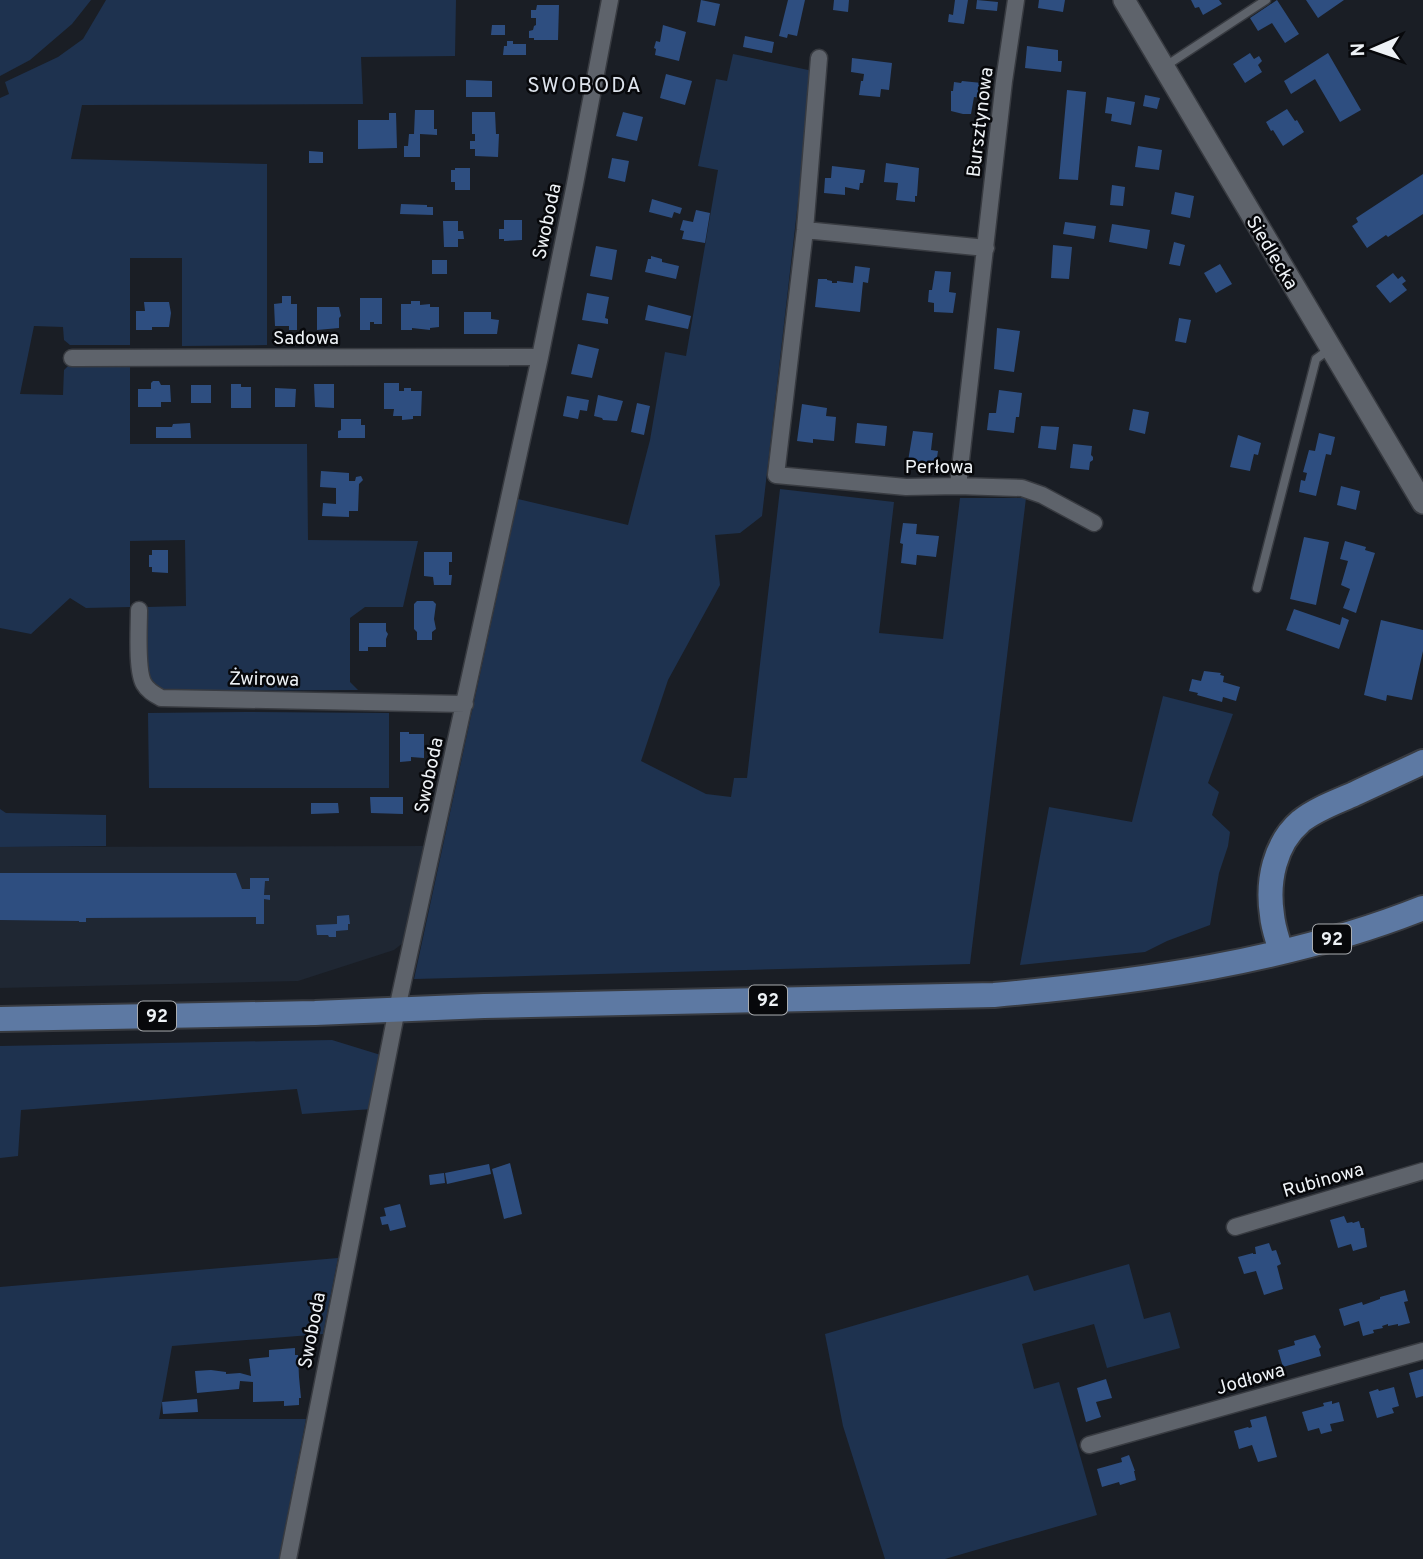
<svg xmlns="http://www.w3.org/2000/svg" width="1423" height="1559" font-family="Overpass,sans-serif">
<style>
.built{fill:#1f2733}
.green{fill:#1e324f}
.building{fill:#2e4e80}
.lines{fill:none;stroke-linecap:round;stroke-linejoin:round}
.lane-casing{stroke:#383b41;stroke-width:11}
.street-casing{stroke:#383b41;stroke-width:19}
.secondary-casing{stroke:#383b41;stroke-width:24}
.primary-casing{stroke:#383b41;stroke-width:28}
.lane{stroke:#5e636b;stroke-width:8}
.street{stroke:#5e636b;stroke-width:16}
.secondary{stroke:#5e636b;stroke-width:21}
.primary{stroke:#5d79a3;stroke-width:24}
.labels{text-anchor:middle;stroke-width:5;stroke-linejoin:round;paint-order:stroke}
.shield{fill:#07080b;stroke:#a9acb0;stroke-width:2}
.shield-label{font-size:18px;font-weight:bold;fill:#eef2f6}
.street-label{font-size:19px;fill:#eef2f6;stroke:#07080b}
.neighbourhood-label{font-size:21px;letter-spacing:2px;fill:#dee4ed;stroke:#07080b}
</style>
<rect width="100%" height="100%" fill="#1a1e25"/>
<path class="built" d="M427,846L408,939L394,950L298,981L0,988V847Z"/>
<path class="green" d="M0,0H91L72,24L30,60L0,76Z
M106,0H456L455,56L361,57L363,104L82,105L71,159L267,164V345L182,346V258H130V345H70L64,340L63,327L34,326L20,394L63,395L64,370L70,364H130V444H307L308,540L418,541L403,607H365L350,618V682L358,690L154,691L147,682V607L186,606L185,540L130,541V607L86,608L70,598L31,634L0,628V98L9,94L5,82L58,57L83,39Z
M733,54L813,71L762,516L740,533L715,535L720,585L668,680L641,761L706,794L731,797L734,778H747L780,489L894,502L879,633L943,639L960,498H1026L970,964L414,979L518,499L628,525L650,440L665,352L686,356L718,170L698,166L716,79L727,81Z
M1163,696L1233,714L1208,783L1219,792L1212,815L1230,832L1228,846L1219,873L1210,925L1167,941L1145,952L1020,965L1049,807L1132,822Z
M244,712L389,713V788H149L148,713Z
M0,809L6,813L106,815V846L0,847Z
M332,1040L384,1056L372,1109L302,1114L297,1089L21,1110L18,1156L0,1158V1046Z
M338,1258L323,1334L172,1346L159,1419H306L279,1559H0V1287Z
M1129,1264L1144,1319L1170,1312L1180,1348L1107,1368L1094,1324L1022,1344L1034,1389L1059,1382L1097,1515L945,1559H885L843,1426L825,1334L1028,1275L1034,1291Z"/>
<path class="building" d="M701,0L720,4L715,26L697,22Z
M788,0H805L797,36L788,34L787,38L779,36Z
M834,0H849L848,12L833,10Z
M955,0H968L964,24L948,22L949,14L953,15Z
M977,0L998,2L997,11L976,9Z
M1039,0H1065L1063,12L1038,8Z
M1191,0H1219L1222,4L1203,15L1199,7L1195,8Z
M1277,0L1299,34L1285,43L1272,23L1258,31L1250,18Z
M1306,0H1344L1318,18Z
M537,5H559L558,40H534V38H529V31L533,30L534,26L536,25V18H531V10H536Z
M492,25H505V35H491Z
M663,25L686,32L679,61L655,55L656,49L654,48L656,41L660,42Z
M745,36L774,42L772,53L743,47Z
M507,41H513V44H526V55H503L504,46H507Z
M1027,46L1058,50V61H1062L1061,72L1025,68Z
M1250,53L1254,59L1259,56L1262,61L1258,65L1262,72L1245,83L1233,64Z
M1328,53L1361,110L1340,122L1315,79L1291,94L1284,81Z
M852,58L892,63L889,90L881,89L880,97L859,95L861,81H863L864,74L851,72Z
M666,74L692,81L685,105L660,98Z
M466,80L492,81V97H466Z
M962,81L982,83L981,98L974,97L971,114H963L951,111V91H953L954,82L961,83Z
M1067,90L1086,92L1078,180L1059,179Z
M1145,95L1160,98L1157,109L1143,106Z
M1107,97L1135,102L1131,125L1111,121L1112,114L1105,113Z
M1287,109L1295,121L1297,120L1304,132L1283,146L1273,130L1271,131L1266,122Z
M415,110H434V129H437V135L420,134V157H404V146H408L409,134H414Z
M472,112H495L496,134H499L498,157L475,156V149H470V141H475V134H472Z
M623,112L643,117L637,141L616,136Z
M389,113H396L397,148L358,149V120H389Z
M1138,146L1162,150L1159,170L1135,167Z
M309,151L323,152V163H309Z
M612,158L629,161L625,182L608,178Z
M886,163L919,168L917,196H915V202L896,200L898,183L884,182Z
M832,166L865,170L863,183H860L859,190L845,187V195L824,193L825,178H831Z
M455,168H470V190H455V182H451V170H455Z
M1423,174V214L1388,237L1386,235L1367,248L1352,226L1358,222L1356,218Z
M1112,185L1125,187L1123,206L1110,205Z
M1175,192L1194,196L1190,218L1171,214Z
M652,199L682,208L680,214L674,212L672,218L649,212Z
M401,204L427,205V207H433V215L400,214Z
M696,210L710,213L705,243L682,239L684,231L680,230L683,220L693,222Z
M504,220H522V240L504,241V239H499V229H504Z
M443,221H458V231H463L464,239H458V247H444Z
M1065,222L1096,226L1094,239L1063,234Z
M1112,224L1150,230L1147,249L1109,242Z
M1174,242L1185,245L1180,266L1169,264Z
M1053,245L1072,247L1069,279L1051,278Z
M596,246L617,250L612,280L590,276Z
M651,256L662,259V262L679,266L676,279L645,272L648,259H651Z
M432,260H447V274H432Z
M1220,264L1232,284L1216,293L1204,273Z
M855,266L870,268L868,283L863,282L860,312L815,307L818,279H827V280L832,281V283H837V281L853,283Z
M935,271L951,272L949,292L956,293L953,313L934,312V303L928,302L929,290H932Z
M1393,273L1398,279L1402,276L1406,281L1402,284L1407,290L1390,303L1376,286Z
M587,293L609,297L605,318L608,319V324L582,320Z
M282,296H291V304H297V330H289V326H275L274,304L282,303Z
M360,298H382V324H374V322H370V330H360Z
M411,301H420V305L430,304V307H439V327L430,328V330L412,328V330H401V304H411Z
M144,302H169L171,313L169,327H152V330H136V311H145Z
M648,305L691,316L688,329L645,320Z
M317,307H339L341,316L339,318V328L317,330Z
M464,312H491V319L499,320L497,334H464Z
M1179,318L1191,320L1186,343L1175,341Z
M997,328L1020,331L1014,372L994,369Z
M578,344L599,349L592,378L571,374Z
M153,381H159L161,385H170L171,402H161V407H138V389H151V383Z
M384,383H399V391H404V388H411V391H422L421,416H413V419L402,420V416H393L394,409H384Z
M231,384H241V387H251V408H231Z
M314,384H334V408L315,407Z
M191,385H211V403H191Z
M275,388L296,389L295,407H275Z
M999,390L1022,393L1019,417H1016L1014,433L987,430L989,413H996Z
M598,395L623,401L617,421L603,420L602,418L594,416Z
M567,396L589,400L587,411L580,410L578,419L563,416Z
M637,403L650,406L644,435L631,432Z
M802,404L827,408L826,416L836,417L834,441L813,439V443L797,441Z
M1133,409L1149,412L1145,434L1129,430Z
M341,419H361V425H365V438H338V431L341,430Z
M190,423L191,438H156V427H172L173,424Z
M857,423L887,426L885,446L855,443Z
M1041,426L1059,427L1056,450L1038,448Z
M913,431L933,433L931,450L938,451L936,464L908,461Z
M1319,433L1335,437L1331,455L1326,454L1316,496L1299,492L1301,480L1305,481L1307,473L1303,472L1309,450L1315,451Z
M1238,435L1261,443L1258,455L1254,454L1250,471L1230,467Z
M1073,444L1092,446L1091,455L1093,457V460L1090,462L1089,470L1070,468Z
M321,471L349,473V481H355L356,477L361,476L363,480L359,484L358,511H349V517L322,516L323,503L336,504V488L320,487Z
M1341,486L1360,491L1356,510L1337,505Z
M903,523L917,524L916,534L939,536L936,557L917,555L916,565L901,563L903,544L900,543Z
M1304,537L1329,542L1316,605L1290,599Z
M1345,541L1366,547L1365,550L1375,553L1356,613L1343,608L1350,589L1341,585L1348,561L1340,559Z
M152,550H168V573L152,572V567H149V555H152Z
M424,552H452V562H449V575H452L451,585H434L433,577L424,576Z
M417,601H433L436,604L434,619L436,629L432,632V640H417V632L414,629V604Z
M1294,609L1340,625L1342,617L1349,620L1339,649L1286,630Z
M1381,620L1423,630V651L1412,700L1387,695L1386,701L1364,695Z
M359,623H386V631L388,634L386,639V647H368V651H359Z
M1204,671L1221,673L1220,675L1224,676L1223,682L1240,687L1236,701L1223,697L1222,702L1197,695L1198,693L1189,691L1192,679L1201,681Z
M400,732H409V734H424V758L411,757V761L400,762Z
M370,797H403V814L371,813Z
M311,803H338L339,813L311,814Z
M0,873H236L242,889H250V878H269V881H265L264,895H270V900L264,899V924H256V917L86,918V922H79V921L0,920Z
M349,915L350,924H348V930L336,931V937H329L328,935H317L316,925L337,924V916Z
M510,1163L522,1214L504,1219L492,1169Z
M489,1164L491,1174L447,1184L445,1173Z
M444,1173L445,1183L430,1185L429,1175Z
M400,1204L406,1227L390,1231L388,1224L382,1225L380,1217L386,1216L384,1208Z
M1344,1216L1347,1223L1352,1222L1353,1223L1359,1221L1361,1228H1364L1367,1247L1353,1251L1351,1244L1338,1248L1330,1220Z
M1269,1243L1272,1251L1276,1250L1281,1264L1277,1266L1283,1289L1264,1295L1256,1271L1244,1274L1238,1257L1253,1253V1254H1256L1255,1247Z
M1405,1290L1408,1301L1404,1302L1410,1323L1398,1326V1324L1388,1326V1324L1382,1326L1383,1328L1373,1330L1374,1333L1363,1336L1359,1321L1344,1326L1339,1309L1362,1302L1363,1305L1380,1299V1297Z
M1315,1335L1321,1347L1319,1349L1321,1356L1283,1367L1278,1350L1295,1345L1294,1341Z
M295,1348V1355H298L299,1377L301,1398H299V1405L284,1406V1401L253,1402V1382L240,1381L239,1389L197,1393L195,1371L211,1370L226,1372V1374L240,1373L251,1376L249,1359L269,1357V1350Z
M1423,1369V1396L1416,1398L1409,1373Z
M1106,1379L1112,1398L1096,1402L1101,1417L1086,1422L1077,1388Z
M1394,1387L1399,1406L1392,1408L1394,1413L1377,1418L1369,1392L1378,1389L1379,1391Z
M197,1399L198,1412L163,1414L162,1402Z
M1332,1401V1404L1339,1402L1344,1421L1330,1424L1332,1431L1321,1434L1319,1428L1308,1431L1302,1412L1324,1406L1323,1403Z
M1266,1416L1277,1457L1258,1462L1252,1445L1239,1449L1234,1431L1248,1427L1249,1428L1252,1427L1250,1420Z
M1129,1455L1135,1471H1134L1136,1480L1120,1485L1119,1482L1102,1487L1097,1469L1122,1462L1121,1458Z"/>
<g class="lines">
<defs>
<path id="lane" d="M1164,67L1266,0
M1257,588L1316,359L1331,348"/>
<path id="street" d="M819,58L805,230L776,475L906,487L958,486L1022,488L1042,495L1094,523
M805,230L986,248
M72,358L540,357
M958,486L1004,81L1016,0
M139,610C139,627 136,671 144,684C148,691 154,694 161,698L465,704
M1235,1227L1423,1171
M1089,1445L1423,1351
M288,1559L397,1009L540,357L575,184L610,0"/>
<path id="secondary" d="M1124,0L1423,503"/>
<path id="primary" d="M1281,952C1278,940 1273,928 1272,915C1267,882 1274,844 1301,821C1316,809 1336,802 1354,794C1377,783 1400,773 1423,762
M0,1019L315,1013L484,1006L994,995C1139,982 1287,962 1423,908"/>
</defs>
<use href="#lane" class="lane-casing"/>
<use href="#street" class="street-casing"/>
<use href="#secondary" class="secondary-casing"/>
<use href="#primary" class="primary-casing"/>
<use href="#lane" class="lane"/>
<use href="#street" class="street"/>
<use href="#secondary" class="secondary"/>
<use href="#primary" class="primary"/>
</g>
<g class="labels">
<g class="shield">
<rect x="1313" y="924.5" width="38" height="29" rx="5"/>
<rect x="749" y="985.5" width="38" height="29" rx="5"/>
<rect x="138" y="1001.5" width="38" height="29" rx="5"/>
</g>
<g class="shield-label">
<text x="1332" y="945">92</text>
<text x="768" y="1006">92</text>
<text x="157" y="1022">92</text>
</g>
<g class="street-label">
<text transform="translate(979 122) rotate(-83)" y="7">Bursztynowa</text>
<text transform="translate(546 221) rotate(-78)" y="7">Swoboda</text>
<text transform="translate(1273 252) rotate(59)" y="7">Siedlecka</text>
<text x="306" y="344">Sadowa</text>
<text x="939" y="473">Perłowa</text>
<text transform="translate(264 678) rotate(1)" y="7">Żwirowa</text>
<text transform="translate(428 775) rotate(-78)" y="7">Swoboda</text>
<text transform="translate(1323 1179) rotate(-16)" y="7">Rubinowa</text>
<text transform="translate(311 1330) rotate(-79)" y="7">Swoboda</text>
<text transform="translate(1250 1378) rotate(-16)" y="7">Jodłowa</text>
</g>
<g class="neighbourhood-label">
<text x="585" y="92">SWOBODA</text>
</g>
</g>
<g transform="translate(1374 49) rotate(268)" stroke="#07080b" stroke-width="5" paint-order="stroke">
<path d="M0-5L12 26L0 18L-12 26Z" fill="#eef2f6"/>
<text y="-10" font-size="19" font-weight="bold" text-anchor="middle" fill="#eef2f6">N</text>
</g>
</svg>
